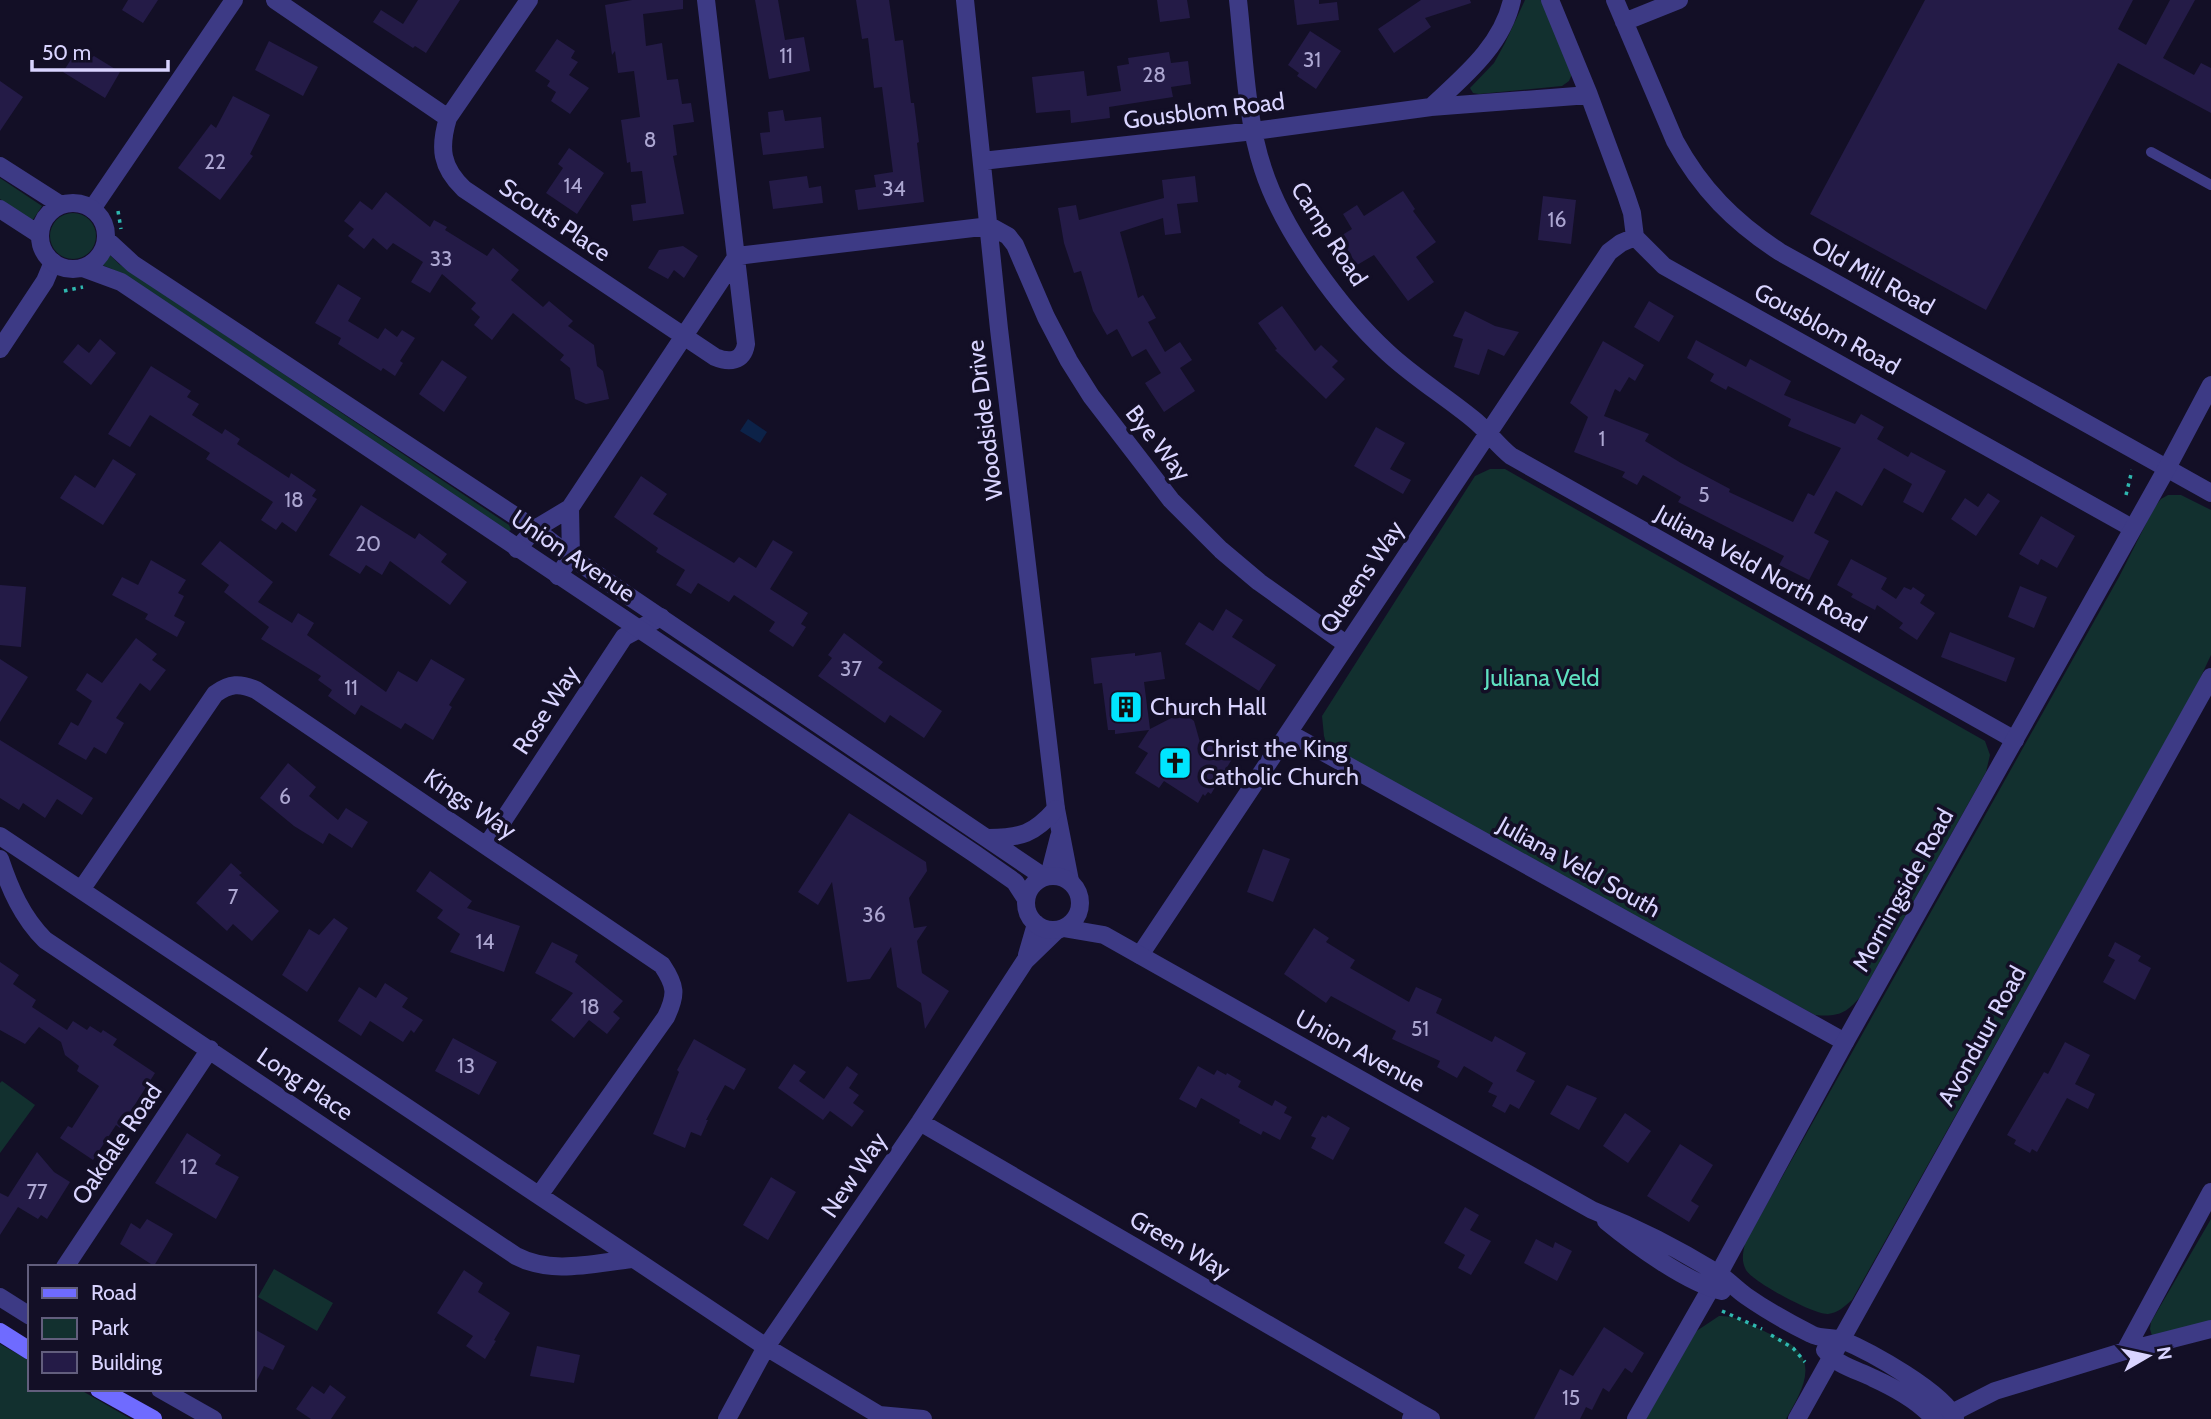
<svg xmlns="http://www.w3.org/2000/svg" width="2211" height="1419" font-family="Cabin,sans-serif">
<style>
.green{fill:#12302f}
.water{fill:#0c2248}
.building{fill:#241b47}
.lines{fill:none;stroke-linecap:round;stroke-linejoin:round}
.path{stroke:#2fb8b0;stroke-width:3.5;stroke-dasharray:3.5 5;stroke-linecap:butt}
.service{stroke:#3d3a85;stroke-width:10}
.minor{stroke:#3d3a85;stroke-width:18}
.tertiary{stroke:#3d3a85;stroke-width:18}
.secondary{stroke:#6f6bff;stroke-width:18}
.labels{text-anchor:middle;stroke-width:7;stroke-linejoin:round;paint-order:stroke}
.number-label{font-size:21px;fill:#aca6d1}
.street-label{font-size:24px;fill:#d9d4ff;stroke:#130f26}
.park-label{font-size:24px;fill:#5fe0c0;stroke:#130f26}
.poi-label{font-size:24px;fill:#d9d4ff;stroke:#130f26;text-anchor:start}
</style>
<rect width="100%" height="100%" fill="#130f26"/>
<path class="green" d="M1525,0H1544L1572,74L1569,81L1562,86L1479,94L1473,93L1470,88L1494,63L1505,43Z
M0,178L42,206L32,221L0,199Z
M50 236a23 23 0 1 1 46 0a23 23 0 1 1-46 0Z
M106,251L119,264L509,525L511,530L507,532L112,269L97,263Z
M1490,469H1505L1985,741L1990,755L1986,772L1860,997C1846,1014 1837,1017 1815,1015L1328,749L1324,736L1322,716L1475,476Z
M2168,495H2181L2211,510V655L2196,687L1852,1300C1845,1306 1838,1313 1828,1314C1814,1315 1753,1282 1746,1270C1741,1261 1743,1253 1745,1243L2119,577L2154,508L2161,499Z
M2,1081L35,1105L0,1153V1083Z
M2211,1219V1329L2152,1336L2150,1329L2151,1322Z
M274,1269L333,1303L317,1331L258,1297Z
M1719,1316C1736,1315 1749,1324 1764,1331C1773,1336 1785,1339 1793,1346C1819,1367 1798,1397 1786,1419H1646L1695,1332Z
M0,1344L30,1361V1389H79L131,1419H0Z"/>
<path class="water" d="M748,419L767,432L760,443L740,431Z"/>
<path class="building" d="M128,0H158L143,23L122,10Z
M418,0H460L426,53L415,46L413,48L373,22L381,10L403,24Z
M632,0H683V9L643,14L646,46L662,43L667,80L678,79L682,104L691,103L694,122L673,125L677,155L673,156L684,214L633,221L631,205L646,203L642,171L631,172L630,162L627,163L621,120L640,117L634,71L618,73L615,51L612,55L605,5Z
M755,0H778L785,40L804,37L810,71L769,79Z
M856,0H889L895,41L903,40L911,103H914L919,142L917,143L924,202L858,210L855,190L876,187L874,175L893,172L882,87L874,88L868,38L862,39Z
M1157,0H1187L1190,18L1160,22Z
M1294,0H1319V4L1337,2L1339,20L1297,25Z
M1421,0H1470L1471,3L1425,18L1431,27L1394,53L1378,29Z
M1925,0H2133L2118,29L2146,45L2170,0H2195L2163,58L2194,75L2201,63L2211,68V113L2118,63L1986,310L1810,214Z
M1310,31L1341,51L1316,89L1297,76L1299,73L1288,65Z
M557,39L575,51L571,58L578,62L569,75L589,88L570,114L551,101L556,92L547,86L550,81L535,71Z
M269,41L318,67L303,96L255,70Z
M77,50L91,58L94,56L120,72L105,98L63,72Z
M1169,52L1171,63L1188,61L1191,84L1171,87L1173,97L1109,107L1110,118L1071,123L1070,110L1036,113L1032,77L1084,71L1087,96L1121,91L1117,66L1129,64L1128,58Z
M0,81L23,97L0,131Z
M233,96L270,115L250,154L253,156L220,200L178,168L211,124L216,128Z
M783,110L785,121L821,117L824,148L763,155L760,133L770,132L768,112Z
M569,148L604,173L577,214L546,193L563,168L558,164Z
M807,176L809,188L821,186L823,203L773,209L769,181Z
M1195,176L1198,202L1177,204L1181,233L1165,235L1163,218L1120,232L1138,298L1143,295L1156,318L1148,322L1165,352L1180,342L1192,360L1180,368L1195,391L1164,412L1145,383L1161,373L1146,349L1132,357L1117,329L1107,335L1093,311L1081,271L1074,273L1064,243L1058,208L1076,205L1079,220L1164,198L1162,180Z
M1403,191L1415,209L1413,211L1436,242L1416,257L1434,282L1408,301L1374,255L1357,265L1339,237L1352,229L1343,214L1357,205L1364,216Z
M386,192L430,227L434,220L447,227L445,230L487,256L493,248L519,270L511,280L543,307L549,301L573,321L568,326L594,345L597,366L603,371L609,399L586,404L575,399L570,368L560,360L564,355L513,313L492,340L474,325L480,317L471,309L476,303L442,274L430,293L411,282L423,262L393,243L387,250L373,238L364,249L348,236L354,229L344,221L360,201L372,210Z
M1543,196L1576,200L1571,244L1538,240Z
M683,246L698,256L684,278L674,270L668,279L648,268L659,250Z
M338,284L361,298L348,321L378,339L385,328L397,337L402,330L415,338L400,361L403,363L395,376L383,368L381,371L338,344L341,338L315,323Z
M1649,301L1674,316L1659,342L1634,327Z
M1282,306L1315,351L1321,345L1338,361L1332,367L1345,379L1326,399L1275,350L1277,349L1258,323Z
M1465,311L1495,326L1519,332L1504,356L1488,349L1479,375L1454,367L1463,339L1453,336Z
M100,339L116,353L91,385L63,362L78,344L89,353Z
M1696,340L1746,367L1750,359L1791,381L1784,395L1855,424L1861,414L1884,427L1877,439L1908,457L1911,452L1946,471L1923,513L1903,502L1912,484L1884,468L1862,506L1836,491L1814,533L1829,541L1809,580L1779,565L1784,556L1678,502L1681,497L1643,475L1637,485L1622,477L1625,472L1574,452L1588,417L1570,403L1603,341L1644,365L1635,381L1629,377L1620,392L1615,389L1604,416L1649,434L1645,441L1681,463L1730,489L1729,492L1793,522L1808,493L1814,496L1841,448L1788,426L1791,419L1728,386L1726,390L1710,381L1714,374L1687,358Z
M442,360L467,377L444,412L419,394Z
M151,366L191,391L187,397L199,404L192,415L222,434L225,429L240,439L237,444L289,478L291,473L316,490L312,496L317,499L296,532L282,522L276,530L261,520L273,502L206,459L210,453L150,415L130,447L108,434Z
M1376,427L1405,443L1390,469L1411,480L1403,494L1354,466Z
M113,459L136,474L103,525L60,498L75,475L95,488Z
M641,476L667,494L653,514L734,563L739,557L756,568L773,540L793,552L770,589L808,613L801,624L806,627L793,647L769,631L775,622L734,595L729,602L698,583L691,594L676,585L685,570L656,552L658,548L614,517Z
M1988,493L2000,501L1976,536L1951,519L1965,498L1978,507Z
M361,505L415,539L419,533L447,554L441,562L467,582L450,605L390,561L382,575L366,565L360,574L329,555Z
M2041,516L2075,536L2057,568L2041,559L2038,565L2019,554Z
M220,541L273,582L258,602L292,623L298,613L314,623L307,635L386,692L398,671L417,682L431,659L465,679L449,705L452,707L433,740L405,723L401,729L361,705L355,715L328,696L332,690L318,680L321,676L261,639L269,627L224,592L229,585L201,564Z
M1851,559L1887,578L1881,589L1896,599L1904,587L1911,590L1913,587L1925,595L1920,603L1935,613L1917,640L1899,628L1903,623L1877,605L1875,610L1851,597L1853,594L1837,585Z
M151,560L186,580L178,593L184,596L174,616L185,622L177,637L145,619L148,614L112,595L122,577L138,585Z
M0,585L26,587L21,647L0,645Z
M2020,586L2047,597L2034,628L2008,617Z
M1226,609L1243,620L1232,637L1276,665L1259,691L1185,644L1199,622L1213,631Z
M1950,632L2015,658L2006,682L1941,657Z
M844,633L883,662L878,668L942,711L924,738L890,715L885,723L818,676L832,658L828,655Z
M136,638L157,654L152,660L166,670L150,691L140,683L116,718L124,723L106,754L94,747L86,760L58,744L71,722L78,726L92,701L76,690L87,673L102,683Z
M1161,652L1165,679L1144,682L1150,729L1183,712L1194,721L1203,753L1214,739L1235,754L1211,794L1208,792L1205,796L1203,794L1198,803L1164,781L1159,788L1135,773L1148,753L1138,747L1149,730L1115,734V730H1108L1102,683L1094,684L1091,658L1135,653V656Z
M0,659L28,677L0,722Z
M0,740L93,798L82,815L57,799L45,818L23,803L19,810L0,798Z
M288,763L316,787L309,796L338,820L346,808L368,822L352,848L329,833L323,844L294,826L260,798Z
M849,813L926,862L927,871L909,898L914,928L927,926L917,941L922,973L949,991L925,1029L921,1003L897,987L891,947L870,979L847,982L832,882L818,905L798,892Z
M1263,849L1290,859L1273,902L1247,892Z
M231,863L242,873L239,875L279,911L252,941L233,924L227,931L196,903Z
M430,871L472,901L467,908L520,926L504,972L450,952L460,934L437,918L443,910L416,891Z
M334,918L348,928L307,992L282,975L309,929L319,935Z
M1314,928L1329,938L1326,942L1355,960L1350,968L1409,1002L1416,987L1442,999L1436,1013L1492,1042L1495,1036L1526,1053L1516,1071L1535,1081L1519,1109L1510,1104L1505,1113L1492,1106L1497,1096L1488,1092L1493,1083L1464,1066L1457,1078L1437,1067L1440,1061L1392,1039L1396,1031L1331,996L1326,1003L1284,974Z
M552,942L578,955L575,962L623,1001L613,1012L620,1018L607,1034L589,1020L574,1038L551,1020L573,993L535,973Z
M2115,942L2141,956L2138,961L2151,968L2135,1000L2103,982L2115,960L2108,956Z
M0,962L19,975L13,984L36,1000L32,1007L67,1030L73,1021L87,1030L90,1026L101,1033L103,1030L117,1039L113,1045L155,1073L120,1128L116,1125L93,1160L60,1138L68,1126L72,1128L99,1086L77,1071L79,1066L65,1055L61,1042L39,1027L25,1044L0,1030Z
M385,983L408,998L402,1007L423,1020L414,1033L411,1030L403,1042L370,1021L361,1036L338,1021L359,987L376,998Z
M453,1038L497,1062L479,1095L435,1071Z
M694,1039L746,1069L734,1090L725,1085L706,1120H708L701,1136L691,1132L685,1148L653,1134L679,1072L677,1070Z
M2065,1042L2090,1055L2075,1084L2095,1094L2088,1109L2067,1098L2037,1152L2032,1149L2030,1153L2014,1144L2016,1140L2007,1135L2044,1072L2048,1074Z
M794,1064L806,1072L799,1081L824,1099L847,1066L858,1074L849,1088L859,1095L853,1103L864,1111L852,1127L830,1111L823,1120L778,1088Z
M1198,1066L1214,1075L1217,1070L1226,1075L1227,1073L1241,1081L1238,1087L1272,1106L1275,1100L1287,1107L1284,1113L1292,1117L1280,1140L1263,1131L1261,1135L1239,1123L1240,1120L1201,1098L1196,1108L1179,1099Z
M1567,1085L1597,1098L1579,1130L1550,1114Z
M1625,1113L1651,1131L1628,1163L1603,1146Z
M1328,1115L1350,1128L1333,1160L1311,1148L1316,1138L1311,1136L1322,1116L1326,1118Z
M187,1133L221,1155L215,1164L239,1177L216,1219L155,1183Z
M1680,1144L1713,1165L1691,1201L1699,1206L1689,1222L1647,1196Z
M37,1152L54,1172L70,1182L47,1219L41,1215L38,1219L18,1207L0,1235V1193L8,1197Z
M771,1177L796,1192L768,1240L743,1225Z
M1465,1207L1479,1215L1470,1230L1491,1241L1471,1275L1458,1268L1465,1255L1444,1243Z
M147,1219L173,1234L154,1266L120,1244L131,1223L140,1229Z
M1536,1239L1553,1248L1555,1242L1572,1251L1557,1281L1524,1263Z
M464,1270L483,1283L478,1292L510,1313L494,1340L496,1341L485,1359L466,1346L473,1336L437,1313Z
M1604,1327L1644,1353L1632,1373L1625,1368L1609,1392L1603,1388L1592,1410L1586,1407L1580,1419H1534L1560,1369L1573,1376Z
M254,1329L285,1346L273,1370L264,1366L254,1386Z
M537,1346L580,1355L574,1383L530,1376Z
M330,1385L346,1397L331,1419H311L296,1409L312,1386L324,1394Z"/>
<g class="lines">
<path class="path" d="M118,211L121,229
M64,291L83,287
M2126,495L2132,470
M1722,1311L1762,1329
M1771,1335L1793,1348L1805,1362"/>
<path class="service" d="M2151,152L2211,185"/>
<path class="minor" d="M275,0L448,118
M529,0L448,118C439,148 441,167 464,189L715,357C729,363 743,362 746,344L706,0
M965,0L999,329L1056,809L1070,881
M1238,0C1244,53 1246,119 1263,169C1283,231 1340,309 1388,353C1415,378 1445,396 1473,419C1487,430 1497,445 1511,456L2015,740
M1550,0L1589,95L1626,195L1632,213L1635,237L1664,266L2132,528
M1615,0L1675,141C1701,189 1734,222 1780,252L2211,493
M1624,22L1679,0
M1431,107C1463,77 1502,46 1512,0
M982,161L1254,131L1431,107L1589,95
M92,209L234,0
M737,256L990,226L1008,236L1015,245L1046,317L1069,361L1091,396L1171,500L1221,550L1259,582L1346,644
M0,349L45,281L53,262
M517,549L535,529L570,508L737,256
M558,576L571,557L570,508
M1289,733L1845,1042
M0,836L766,1347L879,1415L923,1419
M487,845L624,637L661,617
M0,859C10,889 22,917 45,940L516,1256C552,1275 594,1263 632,1259
M1049,876L1059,837
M81,890L215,694C230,683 240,683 256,690L662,965C676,986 677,994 666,1017L540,1194
M1027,955L1036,924
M1140,955L1609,252L1621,243L1635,237
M920,1122L1415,1410L1411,1419
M65,1267L210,1049
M0,1297L30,1316
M2125,1351L2211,1192
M160,1389L213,1419
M1415,1410L1431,1419
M727,1419L766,1347L920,1122L1025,961L1057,930
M1636,1419L1711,1288
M1940,1419L1995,1391L2125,1351L2211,1329"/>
<path class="tertiary" d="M0,166L61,205
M40 236a33 33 0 1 1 66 0a33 33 0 1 1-66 0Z
M0,209L40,235
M106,239L133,264L535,529L571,557L1044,877
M83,268L121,282L975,854L1015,882L1026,899
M988,838C1021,838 1034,834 1056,809
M1026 903a27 27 0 1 1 54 0a27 27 0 1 1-54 0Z
M1063,928L1104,935L1592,1210C1635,1227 1677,1248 1717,1273C1727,1279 1736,1289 1746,1296C1766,1310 1789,1323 1811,1334C1820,1339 1832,1337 1842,1340C1869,1351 1945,1393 1955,1419
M1606,1221C1634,1244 1687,1283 1722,1291
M1711,1288L1845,1042L2167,468L2211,385
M1825,1350C1836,1365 1857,1370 1873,1378C1895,1388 1919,1401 1934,1419
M1797,1419L2211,677"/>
<path class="secondary" d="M0,1332L30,1351
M99,1389L153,1419"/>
</g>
<defs>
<symbol id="building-square" viewBox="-11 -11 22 22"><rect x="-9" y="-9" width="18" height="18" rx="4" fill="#00e5ff" stroke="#130f26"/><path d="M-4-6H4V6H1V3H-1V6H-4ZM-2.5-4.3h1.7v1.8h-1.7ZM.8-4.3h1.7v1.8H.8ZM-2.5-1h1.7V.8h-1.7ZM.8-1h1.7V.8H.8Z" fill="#111"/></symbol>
<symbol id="church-square" viewBox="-11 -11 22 22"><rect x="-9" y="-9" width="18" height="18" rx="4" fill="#00e5ff" stroke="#130f26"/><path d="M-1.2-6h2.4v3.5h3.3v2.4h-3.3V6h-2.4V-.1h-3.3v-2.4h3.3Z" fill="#111"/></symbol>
</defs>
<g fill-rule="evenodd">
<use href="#building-square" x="1107" y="688" width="38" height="38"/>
<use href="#church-square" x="1156" y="744" width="38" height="38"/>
</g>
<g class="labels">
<g class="number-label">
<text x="786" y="63">11</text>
<text x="1312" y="67">31</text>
<text x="1154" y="82">28</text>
<text x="650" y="147">8</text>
<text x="215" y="169">22</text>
<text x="573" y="193">14</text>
<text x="894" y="196">34</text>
<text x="1557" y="227">16</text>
<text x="441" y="266">33</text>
<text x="1602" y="446">1</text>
<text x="1704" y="502">5</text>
<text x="294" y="507">18</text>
<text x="368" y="551">20</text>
<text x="851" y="676">37</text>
<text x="351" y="695">11</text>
<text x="285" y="804">6</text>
<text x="233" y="904">7</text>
<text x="874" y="922">36</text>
<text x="485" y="949">14</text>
<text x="590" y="1014">18</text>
<text x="1420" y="1036">51</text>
<text x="466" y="1073">13</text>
<text x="189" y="1174">12</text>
<text x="37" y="1199">77</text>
<text x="1571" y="1405">15</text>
</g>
<g class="street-label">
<text transform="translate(1204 111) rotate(-7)" y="8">Gousblom Road</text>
<text transform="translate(555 220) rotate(34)" y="8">Scouts Place</text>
<text transform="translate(1329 234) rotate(57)" y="8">Camp Road</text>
<text transform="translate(1873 276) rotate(29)" y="8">Old Mill Road</text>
<text transform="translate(1827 329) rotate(29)" y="8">Gousblom Road</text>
<text transform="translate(985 420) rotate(-97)" y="8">Woodside Drive</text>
<text transform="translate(1158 443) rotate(52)" y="8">Bye Way</text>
<text transform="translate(573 556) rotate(34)" y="8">Union Avenue</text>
<text transform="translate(1761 569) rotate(29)" y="8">Juliana Veld North Road</text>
<text transform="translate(1362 577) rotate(-56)" y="8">Queens Way</text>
<text transform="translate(546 710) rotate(-57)" y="8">Rose Way</text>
<text transform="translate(470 804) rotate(34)" y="8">Kings Way</text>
<text transform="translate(1579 867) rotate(29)" y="8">Juliana Veld South</text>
<text transform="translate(1903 890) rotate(-61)" y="8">Morningside Road</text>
<text transform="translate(1982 1036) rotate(-61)" y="8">Avonduur Road</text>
<text transform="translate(1360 1051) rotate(29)" y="8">Union Avenue</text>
<text transform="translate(305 1084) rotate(34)" y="8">Long Place</text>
<text transform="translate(117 1144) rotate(-56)" y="8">Oakdale Road</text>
<text transform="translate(854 1175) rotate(-56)" y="8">New Way</text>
<text transform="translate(1180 1245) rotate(30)" y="8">Green Way</text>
</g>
<g class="park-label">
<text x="1542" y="686">Juliana Veld</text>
</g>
<g class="poi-label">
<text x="1150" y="715">Church Hall</text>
<text x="1200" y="757">Christ the King<tspan x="1200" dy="28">Catholic Church</tspan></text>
</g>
</g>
<rect x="28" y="1265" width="228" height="126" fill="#130f26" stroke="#625e7d" stroke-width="2"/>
<rect x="42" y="1288" width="35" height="10" fill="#6f6bff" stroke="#625e7d" stroke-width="2"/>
<text x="91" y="1300" font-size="21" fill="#d9d4ff">Road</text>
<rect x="42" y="1318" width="35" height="21" fill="#12302f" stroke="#625e7d" stroke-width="2"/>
<text x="91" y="1335" font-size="21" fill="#d9d4ff">Park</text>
<rect x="42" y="1352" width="35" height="21" fill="#241b47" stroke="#625e7d" stroke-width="2"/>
<text x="91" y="1370" font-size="21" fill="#d9d4ff">Building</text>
<g transform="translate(2148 1356) rotate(81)" stroke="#130f26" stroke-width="5" paint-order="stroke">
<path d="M0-5L12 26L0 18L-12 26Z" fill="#d9d4ff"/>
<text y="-10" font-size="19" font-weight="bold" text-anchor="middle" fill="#d9d4ff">N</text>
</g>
<path d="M32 60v10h136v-10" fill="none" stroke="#d9d4ff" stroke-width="3.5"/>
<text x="42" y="60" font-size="21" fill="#d9d4ff" stroke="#130f26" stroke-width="5" paint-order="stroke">50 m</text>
</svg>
